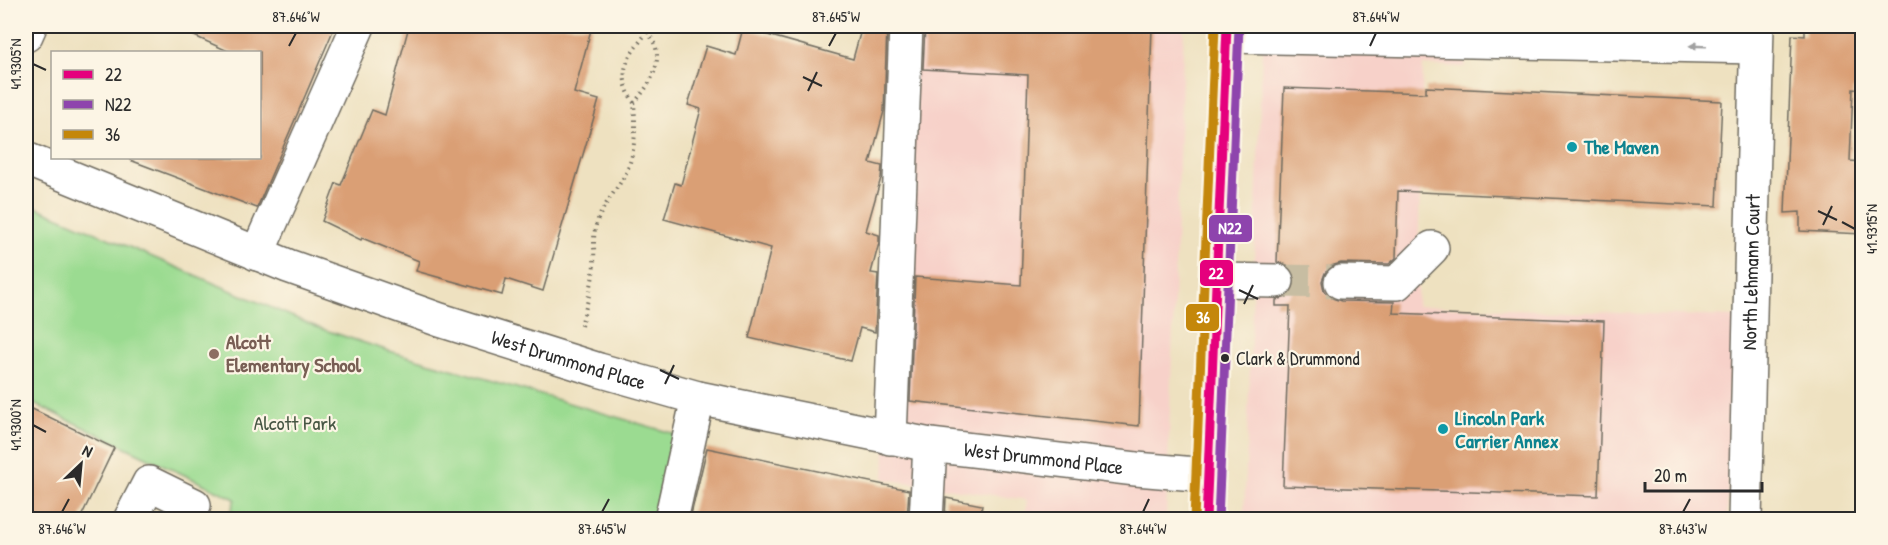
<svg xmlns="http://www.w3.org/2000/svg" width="1888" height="545" font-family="'Patrick Hand',sans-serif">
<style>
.built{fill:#f7d1c9}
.green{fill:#9bdb91;stroke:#63835e;stroke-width:1.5}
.building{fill:#da9f75}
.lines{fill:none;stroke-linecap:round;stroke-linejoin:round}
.minor-tunnel{stroke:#c7bda2;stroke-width:33;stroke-dasharray:33 16;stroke-linecap:butt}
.minor-casing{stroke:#6f6b5f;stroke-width:36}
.major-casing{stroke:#6f6b5f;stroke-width:36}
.path{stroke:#6f6b5f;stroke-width:4;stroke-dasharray:1.5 4.5;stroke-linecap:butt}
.minor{stroke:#fff;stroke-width:33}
.major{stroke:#fff;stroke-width:33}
.bus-1-casing{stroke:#fcf5e5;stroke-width:14}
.bus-2-casing{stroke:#fcf5e5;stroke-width:14}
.bus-3-casing{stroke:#fcf5e5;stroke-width:14}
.bus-1{stroke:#e5007d;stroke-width:9}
.bus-2{stroke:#8e44ad;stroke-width:9}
.bus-3{stroke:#c4870b;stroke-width:9}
.oneway{fill:#a0a0a0}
.ticks{fill:none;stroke:#2b2b2b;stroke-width:2}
.culture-dot{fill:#0f9aa8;stroke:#fcf5e5;stroke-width:2}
.education-dot{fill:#8d6e63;stroke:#fcf5e5;stroke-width:2}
.bus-dot{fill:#2b2b2b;stroke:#fcf5e5;stroke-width:2}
.labels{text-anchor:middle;stroke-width:4.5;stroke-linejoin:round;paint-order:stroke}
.bus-label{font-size:18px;fill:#2b2b2b;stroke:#fcf5e5;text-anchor:start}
.culture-label{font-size:20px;font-weight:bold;fill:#0d838f;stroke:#fcf5e5;text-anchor:start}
.street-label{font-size:20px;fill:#2b2b2b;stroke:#fcf5e5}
.education-label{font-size:20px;font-weight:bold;fill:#785e54;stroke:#fcf5e5;text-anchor:start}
.park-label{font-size:20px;fill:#475744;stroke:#fcf5e5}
.line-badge{stroke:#fcf5e5;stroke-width:2}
.badge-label{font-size:16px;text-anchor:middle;font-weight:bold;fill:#fff}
.neatline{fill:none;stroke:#2b2b2b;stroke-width:2}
.ticks-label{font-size:15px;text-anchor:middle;fill:#2b2b2b}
</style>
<rect width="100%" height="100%" fill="#fcf5e5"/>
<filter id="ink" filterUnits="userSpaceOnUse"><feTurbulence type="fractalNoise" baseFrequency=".0167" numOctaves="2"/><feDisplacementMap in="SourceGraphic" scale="12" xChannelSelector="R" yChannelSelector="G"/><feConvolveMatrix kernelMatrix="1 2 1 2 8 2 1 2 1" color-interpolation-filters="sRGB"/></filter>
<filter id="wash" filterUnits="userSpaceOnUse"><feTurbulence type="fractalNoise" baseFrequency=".008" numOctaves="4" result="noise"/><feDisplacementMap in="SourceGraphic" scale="24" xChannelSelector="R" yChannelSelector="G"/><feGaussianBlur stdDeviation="1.35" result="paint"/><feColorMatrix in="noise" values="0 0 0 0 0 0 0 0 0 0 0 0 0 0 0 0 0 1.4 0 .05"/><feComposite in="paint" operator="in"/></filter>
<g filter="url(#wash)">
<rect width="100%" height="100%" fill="#eee1c0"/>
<path class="built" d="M899,26H1184L1166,519H1025L1027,500L884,479Z
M1263,26H1467L1465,67L1423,65L1417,306L1736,317L1727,519L1244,520Z"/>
<path class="green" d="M26,203L319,328L386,350L675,434L655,519H228L235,499L26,400Z"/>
<g id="blocks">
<path class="building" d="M172,26H335L257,208L130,160L131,158H260V52H230Z
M409,26H592L574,93L599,100L543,291L506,279L502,295L416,271L419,261L362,238L361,240L322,221L336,183L341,185L372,110L385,115Z
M862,26H887L884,111L870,163L882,166L881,178L866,231L879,235V243L871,273L878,274L875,332L860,328L851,361L749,338L771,248L664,219L675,183L681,185L701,109L688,105L706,46L736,55L743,28L853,59Z
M925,26H1152L1139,426L910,401L915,277L1021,285L1028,75L923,69Z
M1805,26L1863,27V90L1853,89L1850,161L1863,162V234L1800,231V212L1785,213L1792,35L1805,36Z
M1426,87L1722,101L1717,206L1398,191L1396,258L1389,264L1341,263L1331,266L1325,273L1322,281L1324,291L1332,298L1341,301L1394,302L1393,313L1604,321L1598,496L1283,486L1290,306H1276V300L1287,297L1293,290L1296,281L1294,272L1287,265L1277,262L1284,88L1426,93Z
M26,406L114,448L80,519H26Z
M707,448L909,490L907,519H690Z
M946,498L982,505L980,519H945Z"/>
</g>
</g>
<g filter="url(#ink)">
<use href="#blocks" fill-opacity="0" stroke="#6f6b5f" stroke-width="1.5"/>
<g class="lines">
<path class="minor-tunnel" d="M1277,281L1341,282"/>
<defs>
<g id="minor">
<path d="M26,35L30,26"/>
<path d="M1227,36L1756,47"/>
<path id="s1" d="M26,159L288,266L440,320L599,370L698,398L930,445L1136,469L1208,475"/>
<path d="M257,254L358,26"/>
<path d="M1217,280L1277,281"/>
<path d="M1341,282L1397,283L1432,248"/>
<path d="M890,438L906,26"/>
<path d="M130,520L149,483L194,505L189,520"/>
<path d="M671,520L698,398"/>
<path d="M926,520L930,445"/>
<path id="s2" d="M1745,520L1757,26"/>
</g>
<path id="major" d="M1206,520L1227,26"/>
</defs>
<use href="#minor" class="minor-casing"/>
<use href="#major" class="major-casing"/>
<path class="path" d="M634,103C615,72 627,58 648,31
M581,326C586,306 593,285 594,263C595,249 592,236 597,222C603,205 616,191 625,175C636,153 636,127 634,103C647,88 661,69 656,48C653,39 648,34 648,26"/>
<use href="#minor" class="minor"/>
<use href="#major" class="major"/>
<defs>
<path id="bus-1" d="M1206,520L1227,26"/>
<path id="bus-2" d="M1218,520L1239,27"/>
<path id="bus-3" d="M1194,519L1215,26"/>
</defs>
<use href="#bus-1" class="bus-1-casing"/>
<use href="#bus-2" class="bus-2-casing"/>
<use href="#bus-3" class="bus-3-casing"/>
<use href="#bus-1" class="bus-1"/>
<use href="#bus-2" class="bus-2"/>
<use href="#bus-3" class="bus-3"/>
</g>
<defs><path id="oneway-solid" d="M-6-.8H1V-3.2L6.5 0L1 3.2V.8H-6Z" transform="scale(1.5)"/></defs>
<use class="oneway" href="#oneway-solid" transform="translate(1698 46) rotate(-178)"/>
</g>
<path class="ticks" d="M289,46L296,33M829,46L836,33M1370,46L1376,33M33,64L46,70M803,77L822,86M808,91L817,72M1818,211L1837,220M1842,222L1855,229M1823,225L1832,206M1239,290L1258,299M1244,304L1253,285M660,370L679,379M665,384L674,365M33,425L46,432M62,512L69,499M602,512L609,499M1143,512L1149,499M1683,512L1690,499"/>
<g class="culture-dot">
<circle cx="1572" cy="147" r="6"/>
<circle cx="1443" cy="429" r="6"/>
</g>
<circle class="education-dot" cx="214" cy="354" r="6"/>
<circle class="bus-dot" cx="1225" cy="358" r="5"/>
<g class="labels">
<g class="bus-label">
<text x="1236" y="365">Clark &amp; Drummond</text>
</g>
<g class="culture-label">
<text x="1584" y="154">The Maven</text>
<text x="1455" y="425">Lincoln Park<tspan x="1455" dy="23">Carrier Annex</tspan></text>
</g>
<g class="street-label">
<text dy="7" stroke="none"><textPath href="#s2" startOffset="248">North Lehmann Court</textPath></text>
<text dy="7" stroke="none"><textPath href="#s1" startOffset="579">West Drummond Place</textPath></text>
<text dy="7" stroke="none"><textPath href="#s1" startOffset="1065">West Drummond Place</textPath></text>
</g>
<g class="education-label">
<text x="226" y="349">Alcott<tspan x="226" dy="23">Elementary School</tspan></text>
</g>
<g class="park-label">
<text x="295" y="430">Alcott Park</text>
</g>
</g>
<g class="line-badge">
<rect x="1208" y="214" width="45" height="29" rx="6" fill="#8e44ad"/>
<rect x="1199" y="259" width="35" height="28" rx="6" fill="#e5007d"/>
<rect x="1185" y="303" width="35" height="29" rx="6" fill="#c4870b"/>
</g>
<g class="badge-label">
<text x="1230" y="234">N22</text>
<text x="1216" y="279">22</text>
<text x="1203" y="323">36</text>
</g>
<rect width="1888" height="545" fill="none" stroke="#fcf5e5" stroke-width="66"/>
<rect x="51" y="51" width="210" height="108" fill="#fcf5e5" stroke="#a8a49b" stroke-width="1.5"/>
<rect x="63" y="70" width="30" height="9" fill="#e5007d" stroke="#a8a49b" stroke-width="1.5"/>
<text x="105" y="81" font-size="18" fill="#2b2b2b">22</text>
<rect x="63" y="100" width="30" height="9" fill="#8e44ad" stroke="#a8a49b" stroke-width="1.5"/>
<text x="105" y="111" font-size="18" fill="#2b2b2b">N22</text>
<rect x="63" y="130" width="30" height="9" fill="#c4870b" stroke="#a8a49b" stroke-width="1.5"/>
<text x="105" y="141" font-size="18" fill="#2b2b2b">36</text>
<g transform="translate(81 464) rotate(26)" stroke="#fcf5e5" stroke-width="4.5" paint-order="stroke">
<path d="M0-4.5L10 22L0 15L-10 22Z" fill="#2b2b2b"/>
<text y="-9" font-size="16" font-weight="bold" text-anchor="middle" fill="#2b2b2b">N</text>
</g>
<path d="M1645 482v9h117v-9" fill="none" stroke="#2b2b2b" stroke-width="3"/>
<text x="1654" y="482" font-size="18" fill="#2b2b2b" stroke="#fcf5e5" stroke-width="4.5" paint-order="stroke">20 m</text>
<rect x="33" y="33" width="1822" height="479" class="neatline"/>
<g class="ticks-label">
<text x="296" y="22">87.646°W</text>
<text x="836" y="22">87.645°W</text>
<text x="1376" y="22">87.644°W</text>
<text transform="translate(16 64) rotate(-90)" y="5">41.9305°N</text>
<text transform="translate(1872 229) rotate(-90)" y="5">41.9315°N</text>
<text transform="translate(16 425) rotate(-90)" y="5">41.9300°N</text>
<text x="62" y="534">87.646°W</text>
<text x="602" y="534">87.645°W</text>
<text x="1143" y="534">87.644°W</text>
<text x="1683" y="534">87.643°W</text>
</g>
</svg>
